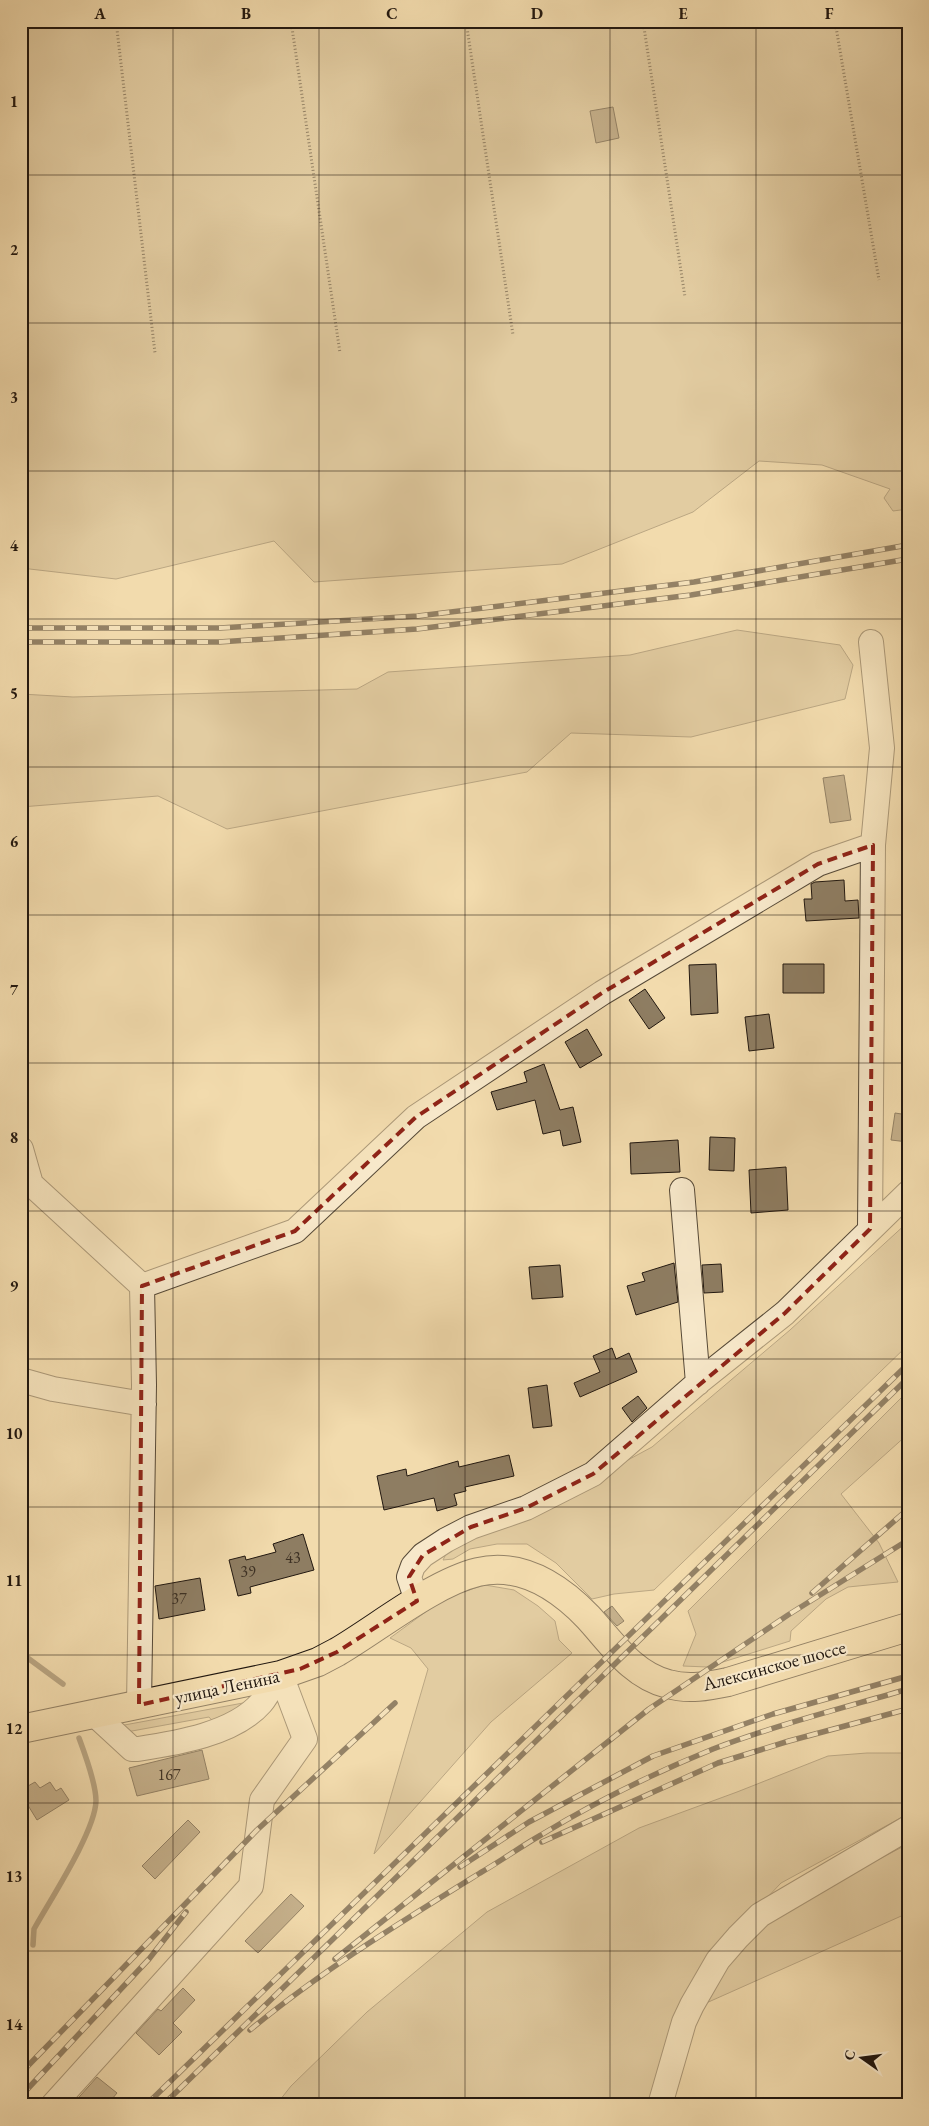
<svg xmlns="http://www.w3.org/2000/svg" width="929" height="2126" font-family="'EB Garamond',serif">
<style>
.green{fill:#cfba92;stroke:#786951}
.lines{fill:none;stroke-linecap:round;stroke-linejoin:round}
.stream{stroke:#74654e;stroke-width:5.5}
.building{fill:#8e7d62;stroke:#221810}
.minor-casing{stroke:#564937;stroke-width:26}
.major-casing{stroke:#221810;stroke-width:30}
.path{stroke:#221810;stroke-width:3;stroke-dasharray:1 2.5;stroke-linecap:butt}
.minor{stroke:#f7e8ca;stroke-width:24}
.major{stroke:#f2dbad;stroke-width:28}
.rail-casing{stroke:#221810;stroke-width:5.5}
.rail{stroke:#f7e8ca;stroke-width:4;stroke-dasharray:11;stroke-linecap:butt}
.marked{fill:none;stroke:#8f2418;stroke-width:4;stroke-dasharray:10 6;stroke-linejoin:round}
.grid{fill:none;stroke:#221810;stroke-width:1;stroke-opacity:0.55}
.labels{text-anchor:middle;stroke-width:4.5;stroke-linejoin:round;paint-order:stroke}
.number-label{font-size:16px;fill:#3d3124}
.street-label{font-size:19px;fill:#221810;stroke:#f7e8ca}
.neatline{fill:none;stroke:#221810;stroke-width:2}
.grid-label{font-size:16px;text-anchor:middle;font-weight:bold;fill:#221810}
</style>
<rect width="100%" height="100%" fill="#f2dbad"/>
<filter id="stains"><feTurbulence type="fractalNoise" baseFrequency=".004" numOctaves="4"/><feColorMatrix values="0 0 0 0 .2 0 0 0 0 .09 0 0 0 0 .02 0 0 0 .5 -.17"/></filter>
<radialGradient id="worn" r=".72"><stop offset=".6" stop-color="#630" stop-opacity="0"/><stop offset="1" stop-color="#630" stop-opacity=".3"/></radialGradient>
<path class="green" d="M21,21H908V509L893,511L884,498L890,489L822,465L759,461L693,512L562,564L314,582L274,541L116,579L21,568Z
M737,630L840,645L853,665L845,699L691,737L571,733L527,772L227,829L158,796L21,807V694L73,697L357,689L388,672L630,655Z
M908,1222V1345L654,1590L614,1594L592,1599L556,1563L527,1544H497L470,1549L453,1559L443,1560L449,1548L511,1523L652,1447L790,1330Z
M908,1391V1434L841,1494L879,1543L898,1582L848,1587L826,1599L791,1631L790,1641L707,1667L683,1666L696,1634L688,1611Z
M485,1585L514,1590L538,1606L555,1621L559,1640L572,1653L491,1722L374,1854L428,1669L411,1648L390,1638L431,1608L455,1594Z
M243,1703L246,1705L215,1724L209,1717L121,1733L119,1726Z
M867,1753H908V1814L781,1883L724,1943L649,2105H276L291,2086L367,2012L487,1912L639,1828L737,1792L828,1756Z
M908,1844V1913L704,2004L727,1965L768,1917Z"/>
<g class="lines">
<path class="stream" d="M21,1653L63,1684
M33,1945L34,1929C50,1900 95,1832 96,1801C96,1785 85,1754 79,1738"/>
</g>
<path class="building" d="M613,107L619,138L596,143L590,111Z
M844,775L851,820L830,823L823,778Z
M844,880L845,901L858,900L859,918L806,921L804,899H812L811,884L815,882Z
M716,964L718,1013L691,1015L689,965Z
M783,964H824V993H783Z
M645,989L665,1018L649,1029L629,1000Z
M769,1014L774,1048L749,1051L745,1017Z
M587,1029L602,1055L580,1068L565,1042Z
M544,1064L560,1110L573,1107L581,1142L563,1146L560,1130L543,1134L535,1100L497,1110L491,1092L527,1082L524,1072Z
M895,1113L908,1115V1142L891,1140Z
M710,1137L735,1138L734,1171L709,1170Z
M678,1140L680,1172L631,1174L630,1143Z
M786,1167L788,1210L751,1213L749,1170Z
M674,1263L678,1302L636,1315L627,1286L645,1281L642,1273Z
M721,1264L723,1292L704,1293L702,1265Z
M560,1265L563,1297L532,1299L529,1267Z
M612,1348L616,1359L629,1353L637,1372L580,1397L574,1383L600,1372L593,1356Z
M547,1385L552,1426L533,1428L528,1388Z
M638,1396L647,1408L632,1422L622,1408Z
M509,1455L514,1476L465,1487L466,1491L454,1494L457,1505L437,1511L434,1498L384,1510L377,1476L406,1469L407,1476L458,1461L459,1467Z
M303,1534L314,1570L250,1587L251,1593L238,1596L229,1560L245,1556L246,1560L276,1552L273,1544Z
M200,1578L205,1610L159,1619L155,1586Z
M612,1606L624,1621L617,1626L604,1612Z
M202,1750L209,1779L137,1796L129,1768Z
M35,1782L40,1788L50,1782L56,1791L61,1788L69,1800L37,1820L21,1794V1790Z
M188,1820L200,1832L155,1879L142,1866Z
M291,1894L304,1906L258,1953L245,1941Z
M183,1988L195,2000L173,2023L182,2032L159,2055L136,2033L158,2009L161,2011Z
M97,2077L117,2093L107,2105H72Z"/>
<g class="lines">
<defs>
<path id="minor" d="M21,1149L31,1184L142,1286L144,1385L139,1705
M682,1190L698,1383
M870,1229L873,845L882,748L871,642
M142,1286L295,1231L416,1117L602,993L818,864L873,845
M21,1380L53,1389L144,1404
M417,1601L409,1577L413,1566L423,1555L446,1540L471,1527L526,1508L593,1474L701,1380L785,1313L908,1193
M94,1714L132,1749H138C177,1743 234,1734 261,1703C268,1695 272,1685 277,1676
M53,2105L251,1886L262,1800L305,1739L281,1675
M660,2105L684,2022L692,2005L718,1960L738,1937L760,1915L908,1828"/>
<path id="major" d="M21,1729L281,1675L318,1662L337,1652C378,1628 433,1583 478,1572C522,1562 559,1587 588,1617C612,1643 632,1675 668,1684C688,1690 709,1686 728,1682L908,1627"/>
</defs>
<use href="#minor" class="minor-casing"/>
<use href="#major" class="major-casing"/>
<path class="path" d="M116,21L155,353
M291,21L340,353
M466,21L513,335
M643,21L685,297
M835,21L879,280"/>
<use href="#minor" class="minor"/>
<use href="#major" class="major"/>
<defs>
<path id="rail" d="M21,628H220L418,616L694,582L908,545
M21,642H219L417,629L691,595L908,559
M812,1593L908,1509
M542,1842L718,1763L789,1741L908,1709
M460,1867L529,1822L653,1756L773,1714L908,1676
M335,1959L649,1709L788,1615L908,1540
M250,2030C321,1971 401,1922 480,1873C501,1861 520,1847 541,1835C595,1802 654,1773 713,1749C776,1725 843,1708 908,1689
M21,2073L257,1830L395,1703
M21,2096L149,1959L186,1912
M146,2105L908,1364
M163,2105L908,1378"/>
</defs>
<use href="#rail" class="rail-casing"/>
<use href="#rail" class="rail"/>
</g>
<path d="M0 0H929V2126H0ZM873,845L870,1229L785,1313L593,1474L526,1508L471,1527L423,1555L409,1577L417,1601L337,1652L300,1669L139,1705L142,1286L295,1231L416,1117L602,993L818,864Z" fill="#f2dbad" fill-opacity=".55" fill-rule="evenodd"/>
<path class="marked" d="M873,845L870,1229L785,1313L593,1474L526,1508L471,1527L423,1555L409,1577L417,1601L337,1652L300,1669L139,1705L142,1286L295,1231L416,1117L602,993L818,864Z"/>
<path class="grid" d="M173,21V2105M319,21V2105M465,21V2105M610,21V2105M756,21V2105M21,175H908M21,323H908M21,471H908M21,619H908M21,767H908M21,915H908M21,1063H908M21,1211H908M21,1359H908M21,1507H908M21,1655H908M21,1803H908M21,1951H908"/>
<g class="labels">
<g class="number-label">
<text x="293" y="1563">43</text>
<text x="248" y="1577">39</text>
<text x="179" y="1604">37</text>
<text x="169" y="1780">167</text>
</g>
<g class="street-label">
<text transform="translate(774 1665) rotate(-15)" y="7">Алексинское шоссе</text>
<text transform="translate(227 1686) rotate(-12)" y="7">улица Ленина</text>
</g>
</g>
<rect width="929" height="2126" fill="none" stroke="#f2dbad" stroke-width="55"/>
<g transform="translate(862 2058) rotate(284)" stroke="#f7e8ca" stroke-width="4" paint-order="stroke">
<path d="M0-4L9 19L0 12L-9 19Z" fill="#221810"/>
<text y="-8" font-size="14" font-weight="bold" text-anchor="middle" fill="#221810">С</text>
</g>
<rect x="28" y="28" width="874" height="2070" class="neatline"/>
<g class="grid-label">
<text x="100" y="19">A</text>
<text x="246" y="19">B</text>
<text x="392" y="19">C</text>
<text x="537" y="19">D</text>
<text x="683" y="19">E</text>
<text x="829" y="19">F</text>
<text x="14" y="107">1</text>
<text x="14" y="255">2</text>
<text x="14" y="403">3</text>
<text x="14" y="551">4</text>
<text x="14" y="699">5</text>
<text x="14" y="847">6</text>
<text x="14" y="995">7</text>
<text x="14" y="1143">8</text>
<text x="14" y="1291">9</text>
<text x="14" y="1439">10</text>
<text x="14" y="1586">11</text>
<text x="14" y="1734">12</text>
<text x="14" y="1882">13</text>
<text x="14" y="2030">14</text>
</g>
<rect width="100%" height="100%" filter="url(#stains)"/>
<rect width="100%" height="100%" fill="url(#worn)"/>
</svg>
